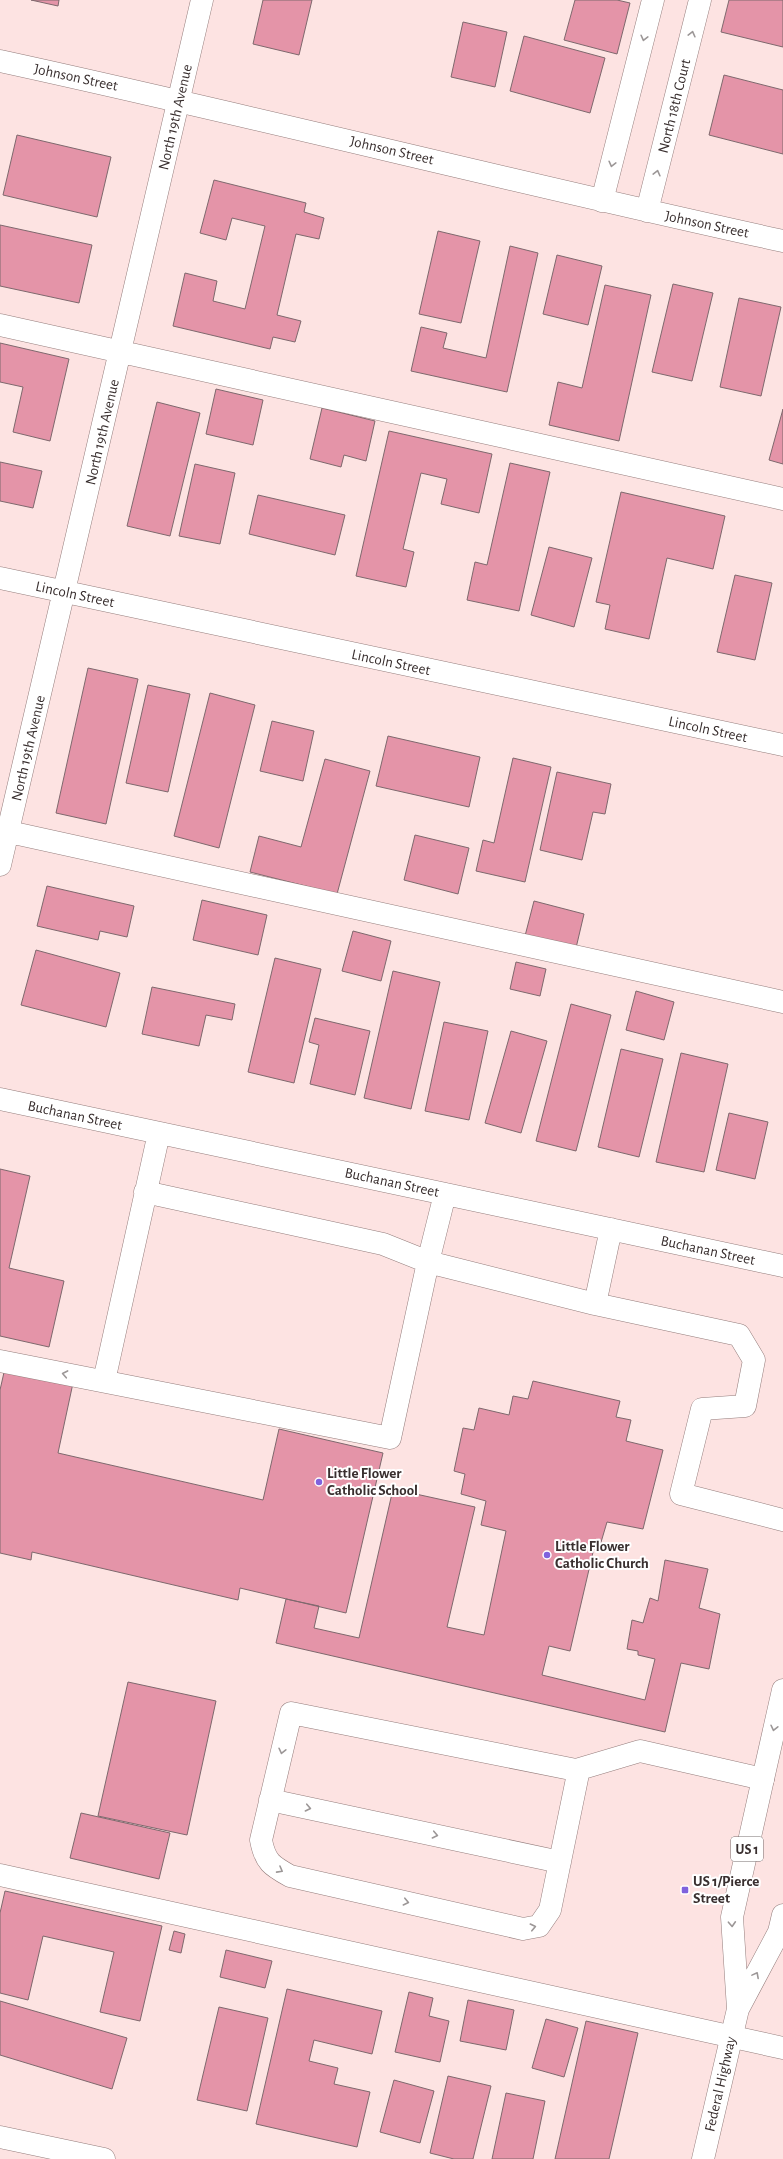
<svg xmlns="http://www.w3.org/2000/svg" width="783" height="2159" font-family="'Alegreya Sans',sans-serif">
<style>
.building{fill:#e494a8;stroke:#7e686d}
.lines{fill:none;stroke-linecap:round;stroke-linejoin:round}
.minor-casing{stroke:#947d7c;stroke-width:23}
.major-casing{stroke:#947d7c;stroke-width:23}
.minor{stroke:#fff;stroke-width:22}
.major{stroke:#fff;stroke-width:22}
.oneway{stroke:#9c9797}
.poi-dot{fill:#7f62dd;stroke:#fff;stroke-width:1.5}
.labels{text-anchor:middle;stroke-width:4;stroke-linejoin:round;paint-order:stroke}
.shield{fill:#fff;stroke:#746d6d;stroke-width:1}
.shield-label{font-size:14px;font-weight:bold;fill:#392f2f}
.street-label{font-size:15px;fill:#392f2f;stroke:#fff}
.poi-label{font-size:15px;font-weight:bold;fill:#392f2f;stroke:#fff;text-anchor:start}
</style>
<rect width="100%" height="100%" fill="#fde3e2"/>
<path class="building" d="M31,0H59L58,6Z
M263,0H312L299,55L253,44Z
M575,0H617L630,3L617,54L564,40Z
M729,0H783V47L721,32Z
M463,22L507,32L495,87L451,77Z
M524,36L605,58L590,113L510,91Z
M724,75L783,90V154L709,135Z
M17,135L111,157L97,217L3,195Z
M214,180L306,203L304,212L324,218L319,239L296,234L277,315L301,321L295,342L273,337L270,349L173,326L185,273L217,281L213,301L245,309L265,226L232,218L226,240L200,233Z
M0,225L92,245L79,303L0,286Z
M438,231L480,241L461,323L419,314Z
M510,246L538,253L507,392L411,371L421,327L447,333L443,348L486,358Z
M557,255L602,266L588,325L543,314Z
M673,284L713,293L692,381L652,372Z
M605,285L651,295L619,441L549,425L558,382L582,388Z
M739,298L781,307L761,396L720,387Z
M0,343L69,359L50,441L13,432L23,387L0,382Z
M216,389L263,400L253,445L206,434Z
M157,402L200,413L170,536L127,526Z
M322,408L375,421L366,461L344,455L341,467L310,459Z
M783,409V464L769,460Z
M389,431L492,454L479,513L441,504L447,479L421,473L403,549L414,552L406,587L356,576Z
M0,462L42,471L33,508L0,501Z
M510,463L550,472L519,611L467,600L475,562L487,565Z
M195,464L235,473L220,544L179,536Z
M621,492L725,516L713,569L667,558L649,639L605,629L610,605L596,602Z
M258,495L345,515L335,555L249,534Z
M549,547L592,558L574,627L531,615Z
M735,575L772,583L755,660L717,652Z
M88,668L138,679L106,824L56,813Z
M148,685L190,694L168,792L126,783Z
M210,693L255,705L219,848L174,836Z
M272,721L314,731L303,781L260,771Z
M388,736L480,757L469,807L376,786Z
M513,758L551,767L525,882L476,871L483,840L494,843Z
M325,759L370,771L337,894L250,872L259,836L301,847Z
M557,772L611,784L605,814L593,812L582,860L540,850Z
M415,835L469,848L458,894L404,880Z
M47,886L134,906L127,937L100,931L98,940L37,926Z
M202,900L267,915L258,955L193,940Z
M534,901L584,914L576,948L525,936Z
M353,931L391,941L381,981L342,971Z
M36,950L120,973L106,1027L21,1005Z
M275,958L321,969L294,1083L248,1072Z
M516,962L546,969L540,996L510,989Z
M393,971L440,982L411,1109L364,1098Z
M152,987L235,1004L232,1020L206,1015L199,1046L142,1034Z
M636,991L674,1002L664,1040L626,1030Z
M571,1004L611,1015L576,1151L536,1141Z
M315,1018L370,1031L355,1095L310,1084L319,1045L309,1042Z
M444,1022L488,1031L469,1120L425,1111Z
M511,1031L547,1041L521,1133L485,1123Z
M621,1049L663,1059L639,1157L598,1147Z
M681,1053L728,1064L704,1172L656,1162Z
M729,1113L768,1122L755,1179L716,1170Z
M0,1169L30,1176L9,1268L64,1281L49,1347L0,1336Z
M5,1368L73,1383L58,1453L263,1500L279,1429L383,1453L346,1613L240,1588L238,1600L32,1552L31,1560L0,1553V1390Z
M533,1381L620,1401L616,1417L631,1420L626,1441L663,1450L643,1529L607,1522L599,1549L594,1548L570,1651L549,1646L542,1675L645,1700L655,1659L638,1655V1651L627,1649L632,1620L643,1623L650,1598L658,1601L665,1560L708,1569L699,1608L720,1614L709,1669L681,1663L665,1732L276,1643L286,1599L319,1606L314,1628L359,1638L393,1489L475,1507L447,1627L484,1635L506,1531L481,1525L486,1501L461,1494L465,1474L454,1471L463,1428L474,1430L479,1408L509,1415L513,1396L528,1399Z
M128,1682L216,1701L187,1835L98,1816Z
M81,1813L170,1833L159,1879L70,1858Z
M5,1891L162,1926L140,2021L100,2012L114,1952L43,1936L28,2000L0,1993V1913Z
M174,1931L185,1934L181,1953L169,1950Z
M226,1950L272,1961L265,1988L220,1977Z
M287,1989L382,2011L372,2054L314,2040L309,2061L338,2068L334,2084L370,2092L357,2147L256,2124Z
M409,1992L433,1998L429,2016L449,2021L440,2062L395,2052Z
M468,2000L514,2010L506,2050L460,2041Z
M0,2001L127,2038L112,2089L0,2055Z
M219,2007L268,2018L247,2111L197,2100Z
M546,2019L578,2028L564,2077L532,2068Z
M586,2021L638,2033L609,2159H555Z
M448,2076L491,2086L473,2159H454L430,2153Z
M394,2080L434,2091L420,2143L380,2132Z
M506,2093L545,2101L533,2159H492Z"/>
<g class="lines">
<defs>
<path id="minor" d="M0,61C262,118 521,184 783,241
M602,201L653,0
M647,211L700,0
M0,325L783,499
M0,578L783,745
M0,830L783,1002
M0,865L202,0
M0,1099L783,1266
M145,1192L383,1244L428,1262L595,1304L739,1335L754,1360L745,1406L702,1409L681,1494L783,1520
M595,1304L611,1229
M0,1361L390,1438L428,1262L445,1194
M104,1381L159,1133
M579,1769L550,1910L539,1926L523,1929L290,1876C272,1866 265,1862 261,1840L291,1713L576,1770L640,1751L763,1779
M270,1800L560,1862
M0,1875L783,2048
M0,2137L104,2159"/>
<path id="major" d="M738,2009L732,1917L783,1690
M703,2159L738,2009L779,1932L783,1915"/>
</defs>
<use href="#minor" class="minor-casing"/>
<use href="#major" class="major-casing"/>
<use href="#minor" class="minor"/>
<use href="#major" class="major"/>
</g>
<defs><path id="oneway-chevron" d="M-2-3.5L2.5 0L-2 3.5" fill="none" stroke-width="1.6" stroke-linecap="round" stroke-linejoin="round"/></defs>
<g class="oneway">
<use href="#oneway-chevron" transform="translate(692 34) rotate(-76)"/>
<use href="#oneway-chevron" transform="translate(644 38) rotate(104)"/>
<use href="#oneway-chevron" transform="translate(612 164) rotate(104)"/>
<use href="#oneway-chevron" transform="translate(657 173) rotate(-76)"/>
<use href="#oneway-chevron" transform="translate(65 1374) rotate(-169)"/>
<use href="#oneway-chevron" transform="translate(774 1728) rotate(103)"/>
<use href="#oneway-chevron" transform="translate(282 1751) rotate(103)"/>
<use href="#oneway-chevron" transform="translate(308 1808) rotate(12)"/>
<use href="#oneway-chevron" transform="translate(435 1835) rotate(12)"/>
<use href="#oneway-chevron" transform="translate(280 1870) rotate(29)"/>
<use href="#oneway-chevron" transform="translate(406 1902) rotate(13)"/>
<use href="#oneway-chevron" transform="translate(732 1924) rotate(87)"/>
<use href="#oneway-chevron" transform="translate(533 1927) rotate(-13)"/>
<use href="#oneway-chevron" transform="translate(756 1975) rotate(-62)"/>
</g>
<g class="poi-dot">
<circle cx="319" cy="1482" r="4"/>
<circle cx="547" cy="1555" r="4"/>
<rect x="681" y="1886" width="8" height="8" rx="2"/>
</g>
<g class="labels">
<rect class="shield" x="731" y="1837" width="32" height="24" rx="3"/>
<g class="shield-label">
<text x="747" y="1854">US 1</text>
</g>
<g class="street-label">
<text transform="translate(76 77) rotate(12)" y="5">Johnson Street</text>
<text transform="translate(674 106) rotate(-76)" y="5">North 18th Court</text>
<text transform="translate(175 117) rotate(-77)" y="5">North 19th Avenue</text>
<text transform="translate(392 150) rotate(13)" y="5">Johnson Street</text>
<text transform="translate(707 224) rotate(12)" y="5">Johnson Street</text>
<text transform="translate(102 432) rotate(-77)" y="5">North 19th Avenue</text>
<text transform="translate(75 594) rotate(12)" y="5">Lincoln Street</text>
<text transform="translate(391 662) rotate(12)" y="5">Lincoln Street</text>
<text transform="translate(708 729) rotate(12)" y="5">Lincoln Street</text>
<text transform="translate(28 748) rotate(-77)" y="5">North 19th Avenue</text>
<text transform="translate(75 1115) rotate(12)" y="5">Buchanan Street</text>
<text transform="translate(392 1182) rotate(12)" y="5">Buchanan Street</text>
<text transform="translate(708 1250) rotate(12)" y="5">Buchanan Street</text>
<text transform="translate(720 2084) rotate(-77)" y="5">Federal Highway</text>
</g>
<g class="poi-label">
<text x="327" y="1478">Little Flower<tspan x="327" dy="17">Catholic School</tspan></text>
<text x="555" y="1551">Little Flower<tspan x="555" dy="17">Catholic Church</tspan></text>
<text x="693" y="1886">US 1/Pierce<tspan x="693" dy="17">Street</tspan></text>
</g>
</g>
</svg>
